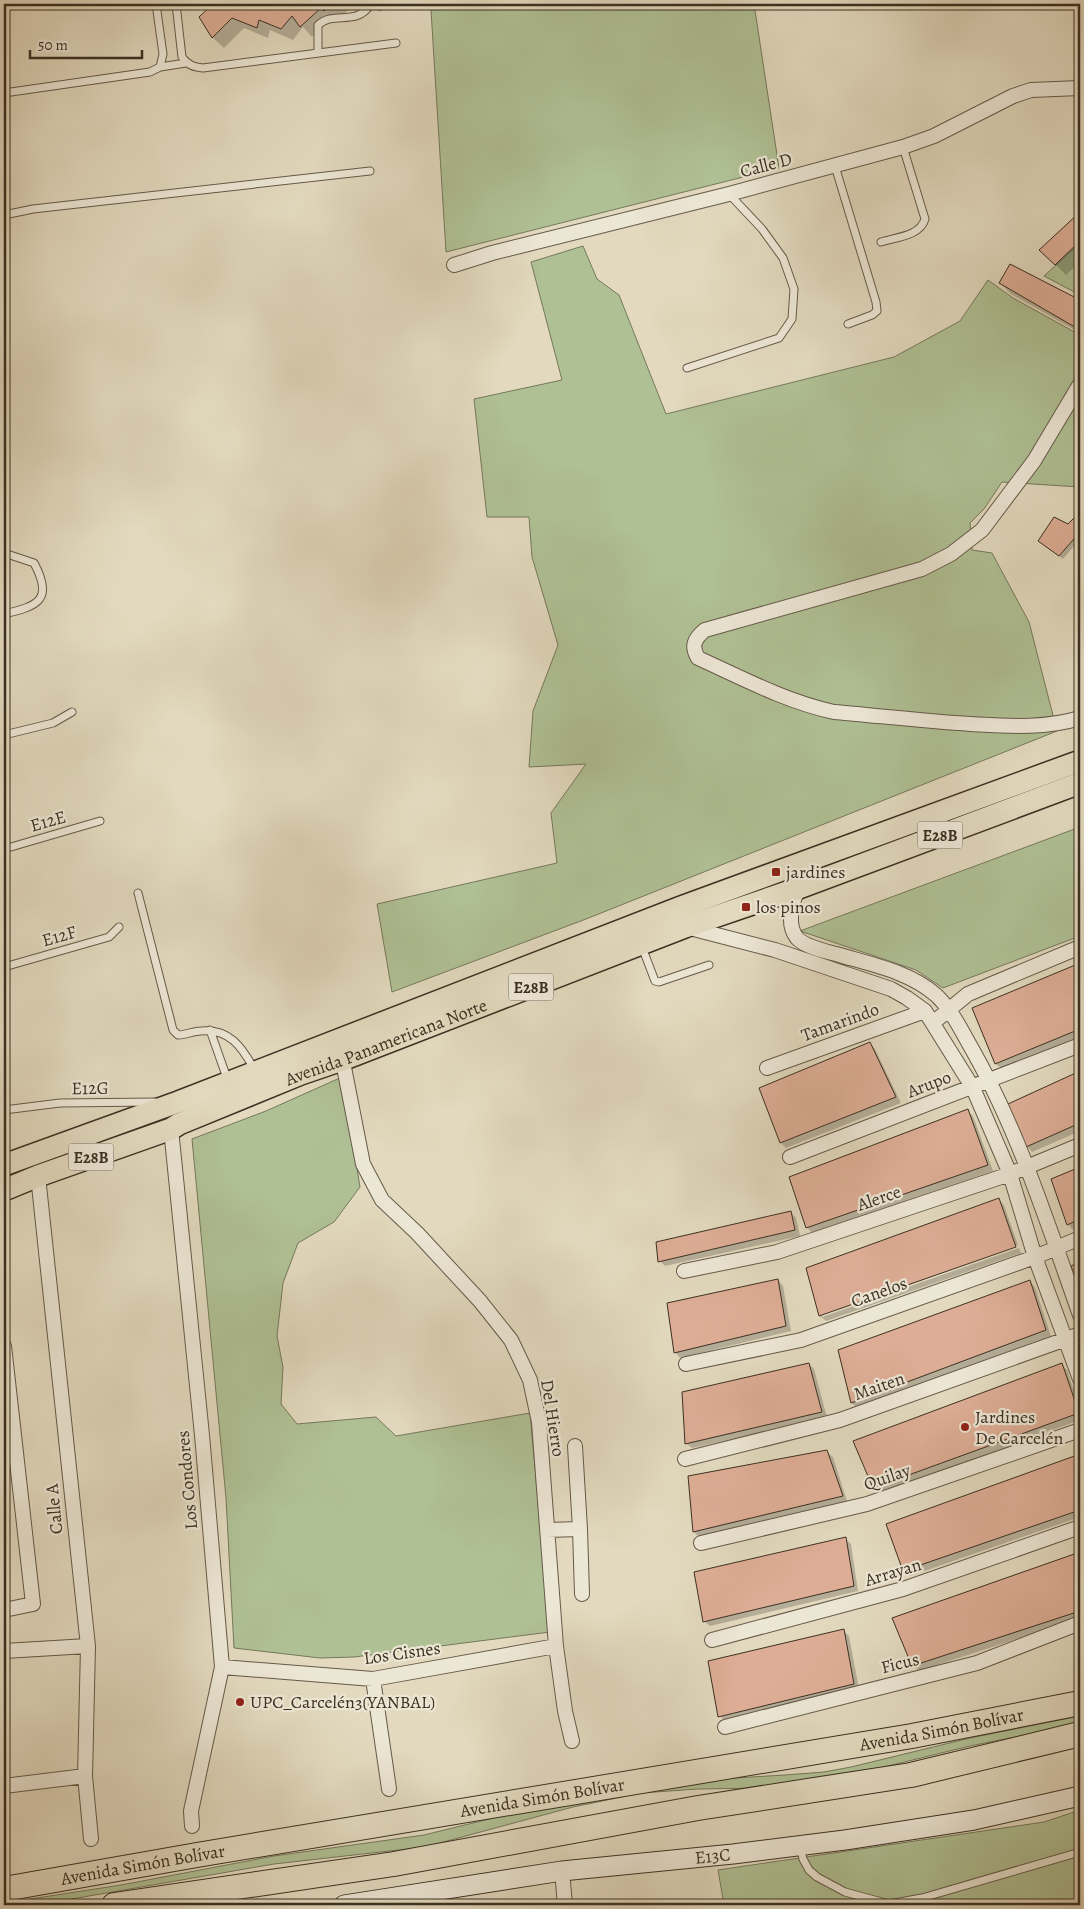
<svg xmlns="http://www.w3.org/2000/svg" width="1084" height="1909" font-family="Alegreya,serif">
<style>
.green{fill:#afc094;stroke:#75785b}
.shadow{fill:#0003}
.building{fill:#ddad95;stroke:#3b3022}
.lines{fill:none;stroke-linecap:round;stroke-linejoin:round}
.lane-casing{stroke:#655a49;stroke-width:9}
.street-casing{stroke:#655a49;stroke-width:16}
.secondary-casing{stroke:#3b3022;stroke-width:21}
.primary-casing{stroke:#3b3022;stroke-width:24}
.highway-casing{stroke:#3b3022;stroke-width:26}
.lane{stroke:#ece6d5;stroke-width:7}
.street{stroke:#ece6d5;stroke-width:14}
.secondary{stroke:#ece6d5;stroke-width:19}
.primary{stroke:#e2d9be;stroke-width:21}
.highway{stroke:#e2d9be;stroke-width:24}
.poi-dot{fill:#8f2418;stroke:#ece6d5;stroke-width:2}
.labels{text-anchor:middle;stroke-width:4.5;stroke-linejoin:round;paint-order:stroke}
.shield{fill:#ece6d5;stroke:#706758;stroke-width:1}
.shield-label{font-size:16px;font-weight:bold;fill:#3b3022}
.street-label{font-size:18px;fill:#3b3022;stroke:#ece6d5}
.poi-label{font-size:18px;fill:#3b3022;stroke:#ece6d5;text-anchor:start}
</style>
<rect width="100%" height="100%" fill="#e2d9be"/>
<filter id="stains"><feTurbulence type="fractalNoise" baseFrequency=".004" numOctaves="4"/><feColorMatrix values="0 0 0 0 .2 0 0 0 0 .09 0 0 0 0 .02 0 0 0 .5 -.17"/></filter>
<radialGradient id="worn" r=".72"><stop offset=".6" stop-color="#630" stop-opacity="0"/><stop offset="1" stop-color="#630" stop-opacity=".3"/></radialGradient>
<path class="green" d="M508,4H754L779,168L446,252L431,10Z
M1080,243V295L1044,276Z
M583,246L597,279L619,295L666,414L894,357L960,321L988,280L1013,298L1080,335V487L1002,482L984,509L970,523L972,550L992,553L1029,622L1057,731L586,919L392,992L377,904L557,863L551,813L586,764L529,767L533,711L558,645L532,557L529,517H487L474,399L562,380L531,262Z
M1080,827V936L943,988L916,970L800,931Z
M342,1077L360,1187L334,1222L298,1243L283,1283L277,1336L283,1367L281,1404L297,1424L376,1417L396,1436L530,1413L550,1632L354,1657L320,1658L234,1648L226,1498L192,1139L266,1111Z
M1080,1716V1724L970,1746L851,1775L761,1788L698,1789L641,1793L573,1807L425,1847L274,1864L37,1905H4V1903L121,1885L274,1856L424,1835L530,1809L701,1780L785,1775L824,1772L851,1767L970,1738Z
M1080,1810V1905H724L718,1870L1044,1822Z"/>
<path class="shadow" d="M215,4H280L290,8L289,4H356L335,21L333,18L312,37L303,27L293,40L270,30L268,38L244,28L224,48L213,38L200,18Z
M359,4H385L381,12Z
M1080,214V262L1066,275L1041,250Z
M1011,266L1080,301V333L1011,294L1000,283Z
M1080,514V539L1063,559L1043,544L1068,526Z
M1080,964V1036L1002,1069L996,1064L974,1009Z
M870,1043L875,1049L901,1103L786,1148L781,1143L761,1089Z
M1080,1073V1131L1032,1152L1027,1146L1010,1105Z
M968,1111L973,1116L993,1171L812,1233L807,1227Z
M1080,1168V1227L1073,1230L1068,1224L1052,1180Z
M999,1200L1004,1205L1018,1245L822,1314V1317L1019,1248L1021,1253L826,1321L820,1316L807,1269Z
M791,1212L796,1218L800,1236L665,1266L660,1261Z
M778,1280L783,1286L791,1331L680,1358L675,1352Z
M1030,1282L1035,1287L1051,1336L857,1408L852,1403L840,1350Z
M809,1364L814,1369L827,1417L692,1448L686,1443Z
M1062,1365L1067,1370L1080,1409V1420L880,1493L874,1487Z
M827,1452L833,1457L847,1501L699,1537L694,1532Z
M1080,1455V1517L910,1576L904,1570L888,1524Z
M845,1539L851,1544L858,1591L710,1626L704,1621Z
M1080,1553V1618L919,1671L914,1666L894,1619Z
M844,1631L849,1636L859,1689L725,1721L720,1716Z"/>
<path class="building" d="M213,4H283L288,6L287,4H332L324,11L321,8L300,27L292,16L281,29L259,20L257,28L232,18L212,38L199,17Z
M1080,212V241L1055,265L1039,250Z
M1010,264L1080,300V330L999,283Z
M1080,512V532L1059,556L1038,541L1054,517L1068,524Z
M1080,963V1029L995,1064L972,1008Z
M870,1042L896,1097L780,1143L759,1088Z
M1080,1071V1123L1026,1147L1008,1104Z
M968,1109L988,1165L806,1228L789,1177Z
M1080,1167V1219L1067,1225L1051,1179Z
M999,1198L1016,1247L819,1316L806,1268Z
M791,1211L795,1230L658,1262L656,1242Z
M1080,1262V1293L1071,1266Z
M778,1279L786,1326L674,1353L667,1303Z
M1030,1280L1046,1330L851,1403L838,1350Z
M809,1363L822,1412L685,1444L682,1392Z
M1062,1363L1079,1413L873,1488L853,1441Z
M827,1450L843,1496L693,1532L688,1476Z
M1080,1454V1510L903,1571L886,1524Z
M846,1537L854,1586L703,1622L694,1572Z
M1080,1552V1611L912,1666L892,1618Z
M844,1629L854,1684L718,1717L708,1661Z"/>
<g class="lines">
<defs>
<path id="lane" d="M176,4L182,57C188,65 193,67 203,68L396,43
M318,52V25C335,10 356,27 371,4
M160,67L186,63
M4,93L150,72L160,67L163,54L156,4
M835,166L876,302L877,311L872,315L848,324
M4,215L33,209L370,171
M881,242C897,237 920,236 925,219L903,147
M687,368L779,338L792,319L794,289L783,258L762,229L729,194
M4,553L34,563C54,600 38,606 4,614
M4,735L53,723L72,712
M4,849L100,821
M138,893L173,1030L178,1035C186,1035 193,1031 201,1031C229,1028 242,1047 254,1069
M642,947L655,981L659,982L709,965
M4,967L109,937L119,927
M210,1030L228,1081
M4,1110L60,1103L155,1102
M800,1846L803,1859L809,1870L817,1877L845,1892L889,1904L922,1898L1080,1852"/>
<path id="street" d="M454,265L492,253L729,194L903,147L934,136L1013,96L1031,90L1080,88
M1080,384L1034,461L982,530L951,554L922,569L705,630C694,639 691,646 698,658C742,678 787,702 834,712C880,716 925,721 971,724C1008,726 1044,729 1080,718
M799,888C792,901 786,925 797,938C805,947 825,951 836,954C869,964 909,971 936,995C952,1010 961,1030 972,1049C1019,1132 1048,1225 1080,1315
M686,927L775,950L891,989L907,998L925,1011L973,1088L1010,1174L1035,1257L1080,1379
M934,1022L968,994L1080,947
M341,1052L363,1164L382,1200L417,1233L480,1301L511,1340L530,1380L539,1422L556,1646L565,1711L572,1741
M767,1068L925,1011
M171,1129L202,1435L222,1667L191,1811L192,1826
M790,1157L1080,1045
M38,1176L88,1646L85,1776L91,1839
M684,1271L777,1252L1010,1174L1080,1145
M4,1346L33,1604L4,1610
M686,1364L801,1340L1035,1257L1080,1238
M685,1459L840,1420L1080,1334
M580,1529L582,1594
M547,1530L580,1529L575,1446
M701,1543L867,1504L1080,1430
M712,1640L903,1589L1080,1527
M4,1651L88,1646
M222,1667L373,1679L556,1646
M373,1679L389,1789
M725,1727L977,1663L1080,1623
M4,1786L85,1776
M562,1871L565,1905"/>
<g id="secondary">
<path id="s1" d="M344,1905L562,1871L733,1854L845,1840L974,1820L1080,1796"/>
</g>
<g id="primary">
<path d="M4,1165L178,1102L681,907L1080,761"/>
<path id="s2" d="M4,1190L38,1176L171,1129L179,1124L301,1074L342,1060L685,927L799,888L1080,783"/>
</g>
<g id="highway">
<path id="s3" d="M4,1889L197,1855L912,1736L1080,1703"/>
<path d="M114,1905L394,1864L698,1808L911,1775L1080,1734"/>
</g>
</defs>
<use href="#lane" class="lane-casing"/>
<use href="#street" class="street-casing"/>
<use href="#secondary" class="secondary-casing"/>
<use href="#primary" class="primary-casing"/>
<use href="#highway" class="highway-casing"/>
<use href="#lane" class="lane"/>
<use href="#street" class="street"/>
<use href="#secondary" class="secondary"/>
<use href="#primary" class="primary"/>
<use href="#highway" class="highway"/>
</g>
<g class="poi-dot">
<rect x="771" y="867" width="10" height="10" rx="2.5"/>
<rect x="741" y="902" width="10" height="10" rx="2.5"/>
<circle cx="965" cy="1427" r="5"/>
<circle cx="240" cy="1702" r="5"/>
</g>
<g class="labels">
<g class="shield">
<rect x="917.5" y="821.5" width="45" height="27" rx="4"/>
<rect x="508.5" y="973.5" width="45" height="27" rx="4"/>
<rect x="68.5" y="1143.5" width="45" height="27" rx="4"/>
</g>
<g class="shield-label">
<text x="940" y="841">E28B</text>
<text x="531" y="993">E28B</text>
<text x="91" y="1163">E28B</text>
</g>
<g class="street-label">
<text transform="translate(766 165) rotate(-15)" y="6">Calle D</text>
<text transform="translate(48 821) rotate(-16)" y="6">E12E</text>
<text transform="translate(59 936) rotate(-16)" y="6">E12F</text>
<text transform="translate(840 1022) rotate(-20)" y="6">Tamarindo</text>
<text dy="6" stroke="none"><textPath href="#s2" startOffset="410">Avenida Panamericana Norte</textPath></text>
<text transform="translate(929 1084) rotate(-21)" y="6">Arupo</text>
<text transform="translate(90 1088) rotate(-1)" y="6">E12G</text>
<text transform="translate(879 1198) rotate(-19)" y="6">Alerce</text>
<text transform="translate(879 1292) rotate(-20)" y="6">Canelos</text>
<text transform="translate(879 1386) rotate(-19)" y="6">Maiten</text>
<text transform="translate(553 1418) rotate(81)" y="6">Del Hierro</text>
<text transform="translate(887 1477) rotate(-19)" y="6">Quilay</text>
<text transform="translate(187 1480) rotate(-95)" y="6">Los Condores</text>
<text transform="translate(54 1509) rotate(-96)" y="6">Calle A</text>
<text transform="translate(893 1572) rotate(-17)" y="6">Arrayan</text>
<text transform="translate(402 1653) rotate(-8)" y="6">Los Cisnes</text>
<text transform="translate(900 1663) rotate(-14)" y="6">Ficus</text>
<text dy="6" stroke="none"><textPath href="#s3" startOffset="951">Avenida Simón Bolívar</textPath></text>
<text dy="6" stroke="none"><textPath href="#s3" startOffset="546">Avenida Simón Bolívar</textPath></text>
<text dy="6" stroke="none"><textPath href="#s1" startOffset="372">E13C</textPath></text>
<text dy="6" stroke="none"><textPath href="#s3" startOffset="141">Avenida Simón Bolívar</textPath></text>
</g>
<g class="poi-label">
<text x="786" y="878">jardines</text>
<text x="756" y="913">los pinos</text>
<text x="975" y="1423">Jardines<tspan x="975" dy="21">De Carcelén</tspan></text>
<text x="250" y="1708">UPC_Carcelén3(YANBAL)</text>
</g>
</g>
<rect width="1084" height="1909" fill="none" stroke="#e2d9be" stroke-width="20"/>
<rect x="5" y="5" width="1074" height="1899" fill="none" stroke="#3b3022" stroke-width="2.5"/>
<rect x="10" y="10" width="1064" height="1889" fill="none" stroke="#3b3022"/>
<path d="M30 50v8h112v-8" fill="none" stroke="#3b3022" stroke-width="2.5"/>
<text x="38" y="50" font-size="15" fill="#3b3022" stroke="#ece6d5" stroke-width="4" paint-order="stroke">50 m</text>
<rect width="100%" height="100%" filter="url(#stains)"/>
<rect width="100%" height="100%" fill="url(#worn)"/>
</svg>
